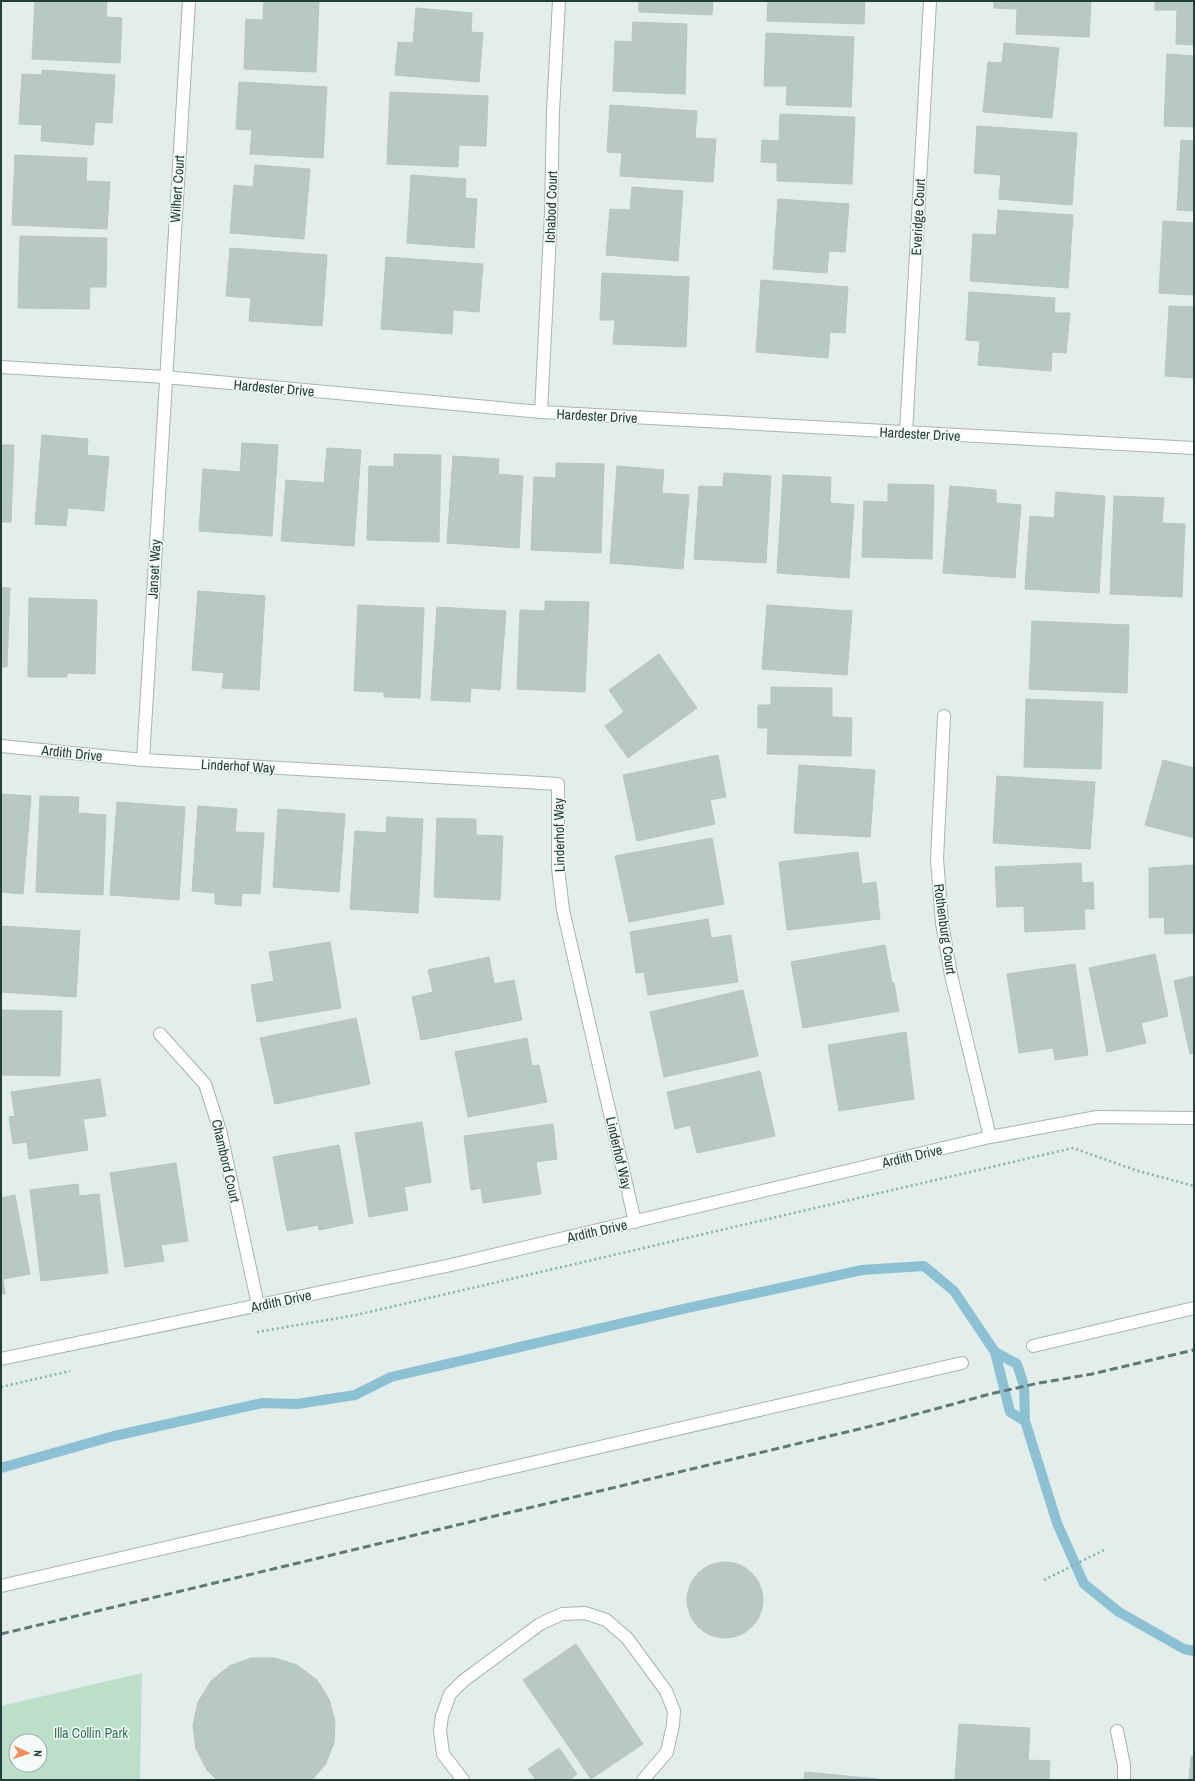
<svg xmlns="http://www.w3.org/2000/svg" width="1195" height="1781" font-family="'Archivo Narrow',sans-serif">
<style>
.green{fill:#bcdfc9;fill-rule:evenodd}
.lines{fill:none;stroke-linecap:round;stroke-linejoin:round}
.stream{stroke:#8bc1d3;stroke-width:10}
.building{fill:#b8c8c3;stroke:#b5c7c2}
.service-casing{stroke:#a5b5b2;stroke-width:14}
.minor-casing{stroke:#a5b5b2;stroke-width:14}
.path{stroke:#83b1a7;stroke-width:2.5;stroke-dasharray:2 3;stroke-linecap:butt}
.service{stroke:#fff;stroke-width:12}
.minor{stroke:#fff;stroke-width:12}
.rail{stroke:#5d7a75;stroke-width:3;stroke-dasharray:8 4;stroke-linecap:butt}
.labels{text-anchor:middle;stroke-width:3;stroke-linejoin:round;paint-order:stroke}
.street-label{font-size:14px;fill:#223f3a;stroke:#f4faf7}
.park-label{font-size:14px;fill:#2c7750;stroke:#f4faf7}
</style>
<rect width="100%" height="100%" fill="#e3edea"/>
<path class="green" d="M142,1673L140,1780H1V1706ZM16,1741H40V1765H16Z"/>
<g class="lines">
<path class="stream" d="M995,1352L1017,1364L1024,1386L1025,1421L1057,1523L1084,1584L1119,1612L1184,1649L1194,1651
M1,1468L114,1436L262,1403L297,1404L355,1395L391,1377L683,1309L862,1270L924,1266L954,1291L995,1352L1010,1412L1025,1421"/>
</g>
<path class="building" d="M35,1H107L106,17L122,18L120,63L32,59Z
M264,1L319,2L316,72L244,69L246,19L263,20Z
M639,1H713L712,15L639,12Z
M768,1H865L864,24L767,21Z
M994,1H1091L1089,37L1016,34L1017,9L994,8Z
M1155,1H1194V45L1176,44L1177,10H1155Z
M416,8L472,13L471,32L483,33L479,82L395,75L398,42L413,43Z
M633,22L687,24L685,94L613,91L615,41L632,42Z
M766,33L854,37L851,107L786,105L787,86H764Z
M1004,43L1059,48L1052,118L983,112L988,62L1002,63Z
M1167,54L1194,56V127L1164,126Z
M42,70L115,75L112,123L95,122L93,145L41,141L42,125L19,124L22,74L42,75Z
M239,82L327,87L323,158L250,154L252,130L236,129Z
M390,92L488,96L486,146L459,145L458,167L387,164Z
M610,105L697,111L695,138L716,139L713,182L620,176L622,153L607,152Z
M780,114L855,117L852,184L777,181V163L761,162L762,140L779,141Z
M977,126L1077,133L1072,205L999,199L1001,175L974,173Z
M1181,140L1194,141V211L1177,210Z
M15,155L87,158L86,181L110,182L107,229L12,225Z
M255,165L310,169L304,239L230,233L234,185L253,187Z
M411,175L466,179L465,198L477,199L474,248L407,243Z
M632,187L683,191L678,261L606,255L610,209L630,210Z
M778,199L849,204L845,252L829,251L827,273L773,269Z
M998,210L1073,215L1068,288L970,281L973,234L996,235Z
M1163,221L1194,223V295L1159,293Z
M20,236L107,238L106,287H90L89,309L18,308Z
M230,248L327,255L322,326L249,321L251,298L226,296Z
M386,257L483,264L479,312L453,310L452,334L381,329Z
M602,273L689,277L686,347L613,344L615,320H600Z
M761,280L848,287L845,333L830,332L828,358L756,352Z
M969,292L1055,298L1054,313H1070L1066,353L1052,352L1051,371L978,365L980,341L966,340Z
M1169,306L1194,307V378L1165,376Z
M42,435L88,439L87,455L109,457L104,511L68,508L66,526L35,524Z
M242,443L278,445L272,536L199,531L203,469L240,472Z
M1,445H14L11,522H1Z
M327,448L361,450L354,546L281,541L286,480L324,483Z
M394,454L441,455L439,542L367,540L369,466L394,467Z
M453,456L499,459L498,474L523,476L519,548L447,543Z
M556,463L604,464L601,553L531,550L534,477L556,478Z
M617,466L664,470L662,493L689,495L683,569L610,563Z
M724,473L771,476L766,563L694,559L699,486L723,487Z
M783,475L831,477L830,503L854,505L849,578L777,573Z
M888,484L934,485L932,559L862,557L864,501L888,502Z
M950,486L996,490V503L1021,505L1015,578L943,573Z
M1056,492L1105,496L1099,593L1025,589L1030,516L1054,518Z
M1114,496L1164,498L1162,523L1185,524L1182,597L1110,594Z
M1,587L10,588L7,667H1Z
M198,591L265,596L259,690L222,688L224,673L192,670Z
M29,598L97,600L95,674L67,673V677H28Z
M545,601L589,602L585,692L517,689L520,610L545,611Z
M358,605L424,608L420,698L384,697V692L354,691Z
M767,605L852,611L847,675L762,669Z
M437,607L506,611L500,690L471,688L470,702L431,700Z
M1032,621L1129,625L1127,693L1029,689Z
M659,654L697,708L628,758L605,726L624,712L609,690Z
M771,687L832,688V717L852,718L851,756L767,754L768,728H758V705H771Z
M1026,699L1103,702L1101,769L1024,767Z
M718,755L726,797L710,800L715,824L637,841L623,775Z
M1163,760L1194,768V838L1145,825Z
M799,765L875,770L870,837L794,833Z
M997,776L1095,782L1090,849L993,843Z
M2,794L31,796L23,894L1,892Z
M40,796L79,797L78,813L106,815L103,895L36,892Z
M117,802L185,807L179,900L110,895Z
M198,806L237,809L235,832L264,833L260,894L242,893L241,906L215,904V893L192,891Z
M278,809L345,814L339,892L273,887Z
M387,817L423,819L418,913L350,909L355,831L386,833Z
M437,818L476,819V835L503,836L500,900L434,897Z
M712,838L724,904L629,922L615,856Z
M858,852L862,884L876,882L880,919L787,930L779,862Z
M1081,863L1082,883L1093,882L1094,909H1084L1085,929L1025,932L1024,906L997,907L995,867Z
M1194,865V933L1165,934L1164,917L1149,918V868Z
M708,919L711,938L731,935L738,982L648,995L644,972L636,973L630,932Z
M1,926L80,931L76,997L1,992Z
M330,942L341,1008L257,1022L251,985L274,981L269,952Z
M885,945L892,983H894L899,1011L803,1028L791,962Z
M1155,954L1168,1016L1141,1023L1146,1043L1107,1052L1089,968Z
M489,957L494,984L514,980L522,1020L421,1040L412,997L433,992L428,970Z
M1075,964L1088,1055L1055,1060L1053,1048L1019,1053L1007,974Z
M1194,976V1053L1190,1054L1174,981Z
M743,990L758,1056L664,1077L650,1012Z
M1,1010L62,1011L60,1076L1,1075Z
M356,1018L370,1084L275,1104L260,1038Z
M906,1032L914,1099L839,1111L828,1045Z
M527,1038L532,1066L539,1065L547,1102L468,1117L455,1052Z
M760,1071L775,1136L697,1153L690,1125L675,1129L667,1092Z
M100,1079L106,1116L83,1119L88,1150L29,1159L27,1142L13,1144L9,1117L15,1116L11,1092Z
M422,1122L431,1182L404,1187L408,1210L369,1217L355,1133Z
M553,1124L557,1159L536,1162L541,1194L483,1203L481,1188L471,1190L464,1136Z
M339,1145L353,1223L319,1230L318,1225L287,1231L273,1157Z
M176,1163L188,1241L161,1245L164,1261L125,1267L110,1173Z
M78,1184L79,1196L99,1194L108,1273L41,1281L30,1190Z
M15,1195L30,1274L3,1279L5,1294H1V1198Z
M687 1600a38 38 0 1 1 76 0a38 38 0 1 1-76 0Z
M576,1644L643,1744L591,1779L523,1680Z
M251,1658H275L297,1665L317,1680L329,1699L335,1721L334,1743L325,1765L312,1780H217L207,1770L196,1749L193,1725L198,1702L211,1681L229,1666Z
M959,1724L1030,1728L1028,1760L1050,1761L1049,1780H955Z
M559,1748L577,1774L569,1780H536L528,1769Z
M1191,1756L1194,1757V1780H1189Z
M805,1772L878,1779V1780H804Z"/>
<g class="lines">
<defs>
<path id="service" d="M1033,1346L1194,1308
M1,1586L962,1363
M463,1780L443,1754L440,1730L442,1716L450,1694L463,1681L540,1624L562,1614L585,1613L606,1620L627,1638L666,1691L674,1711L673,1725L667,1752L643,1780"/>
<path id="minor" d="M1,367L165,377L541,412L1194,448
M541,412L551,214L553,111L559,1
M906,433L930,1
M944,716L937,859L942,923L951,975L990,1137
M1,746L143,760L558,784V868L563,910L635,1222
M143,760L189,1
M160,1034L205,1084L221,1134L258,1305
M1,1359L451,1265L990,1137L1097,1117L1194,1118
M1117,1731L1124,1765V1780"/>
</defs>
<use href="#service" class="service-casing"/>
<use href="#minor" class="minor-casing"/>
<path class="path" d="M257,1332L356,1315L1073,1148L1135,1170L1194,1186
M1,1387L70,1371
M1044,1580L1104,1550"/>
<use href="#service" class="service"/>
<use href="#minor" class="minor"/>
<path class="rail" d="M1,1634L880,1424L990,1394L1039,1383L1092,1374L1194,1350"/>
</g>
<g class="labels">
<g class="street-label">
<text transform="translate(177 189) rotate(-86)" y="5">Wilhert Court</text>
<text transform="translate(551 207) rotate(-88)" y="5">Ichabod Court</text>
<text transform="translate(918 217) rotate(-87)" y="5">Everidge Court</text>
<text transform="translate(274 388) rotate(5)" y="5">Hardester Drive</text>
<text transform="translate(597 416) rotate(3)" y="5">Hardester Drive</text>
<text transform="translate(920 434) rotate(3)" y="5">Hardester Drive</text>
<text transform="translate(154 569) rotate(-87)" y="5">Janset Way</text>
<text transform="translate(72 753) rotate(6)" y="5">Ardith Drive</text>
<text transform="translate(238 766) rotate(3)" y="5">Linderhof Way</text>
<text transform="translate(559 835) rotate(-91)" y="5">Linderhof Way</text>
<text transform="translate(945 929) rotate(82)" y="5">Rothenburg Court</text>
<text transform="translate(619 1153) rotate(77)" y="5">Linderhof Way</text>
<text transform="translate(912 1156) rotate(-13)" y="5">Ardith Drive</text>
<text transform="translate(226 1161) rotate(77)" y="5">Chambord Court</text>
<text transform="translate(597 1231) rotate(-13)" y="5">Ardith Drive</text>
<text transform="translate(281 1301) rotate(-12)" y="5">Ardith Drive</text>
</g>
<g class="park-label">
<text x="91" y="1738">Illa Collin Park</text>
</g>
</g>
<rect width="1195" height="1781" fill="none" stroke="#223f3a" stroke-width="4"/>
<g transform="translate(28 1753) rotate(93)"><circle r="19" fill="#f4faf7" stroke="#a0afab"/>
<path d="M0-3L7 15L0 10L-7 15Z" fill="#f48f5b"/>
<text y="-6" font-size="11" font-weight="bold" text-anchor="middle" fill="#223f3a">N</text>
</g>
</svg>
